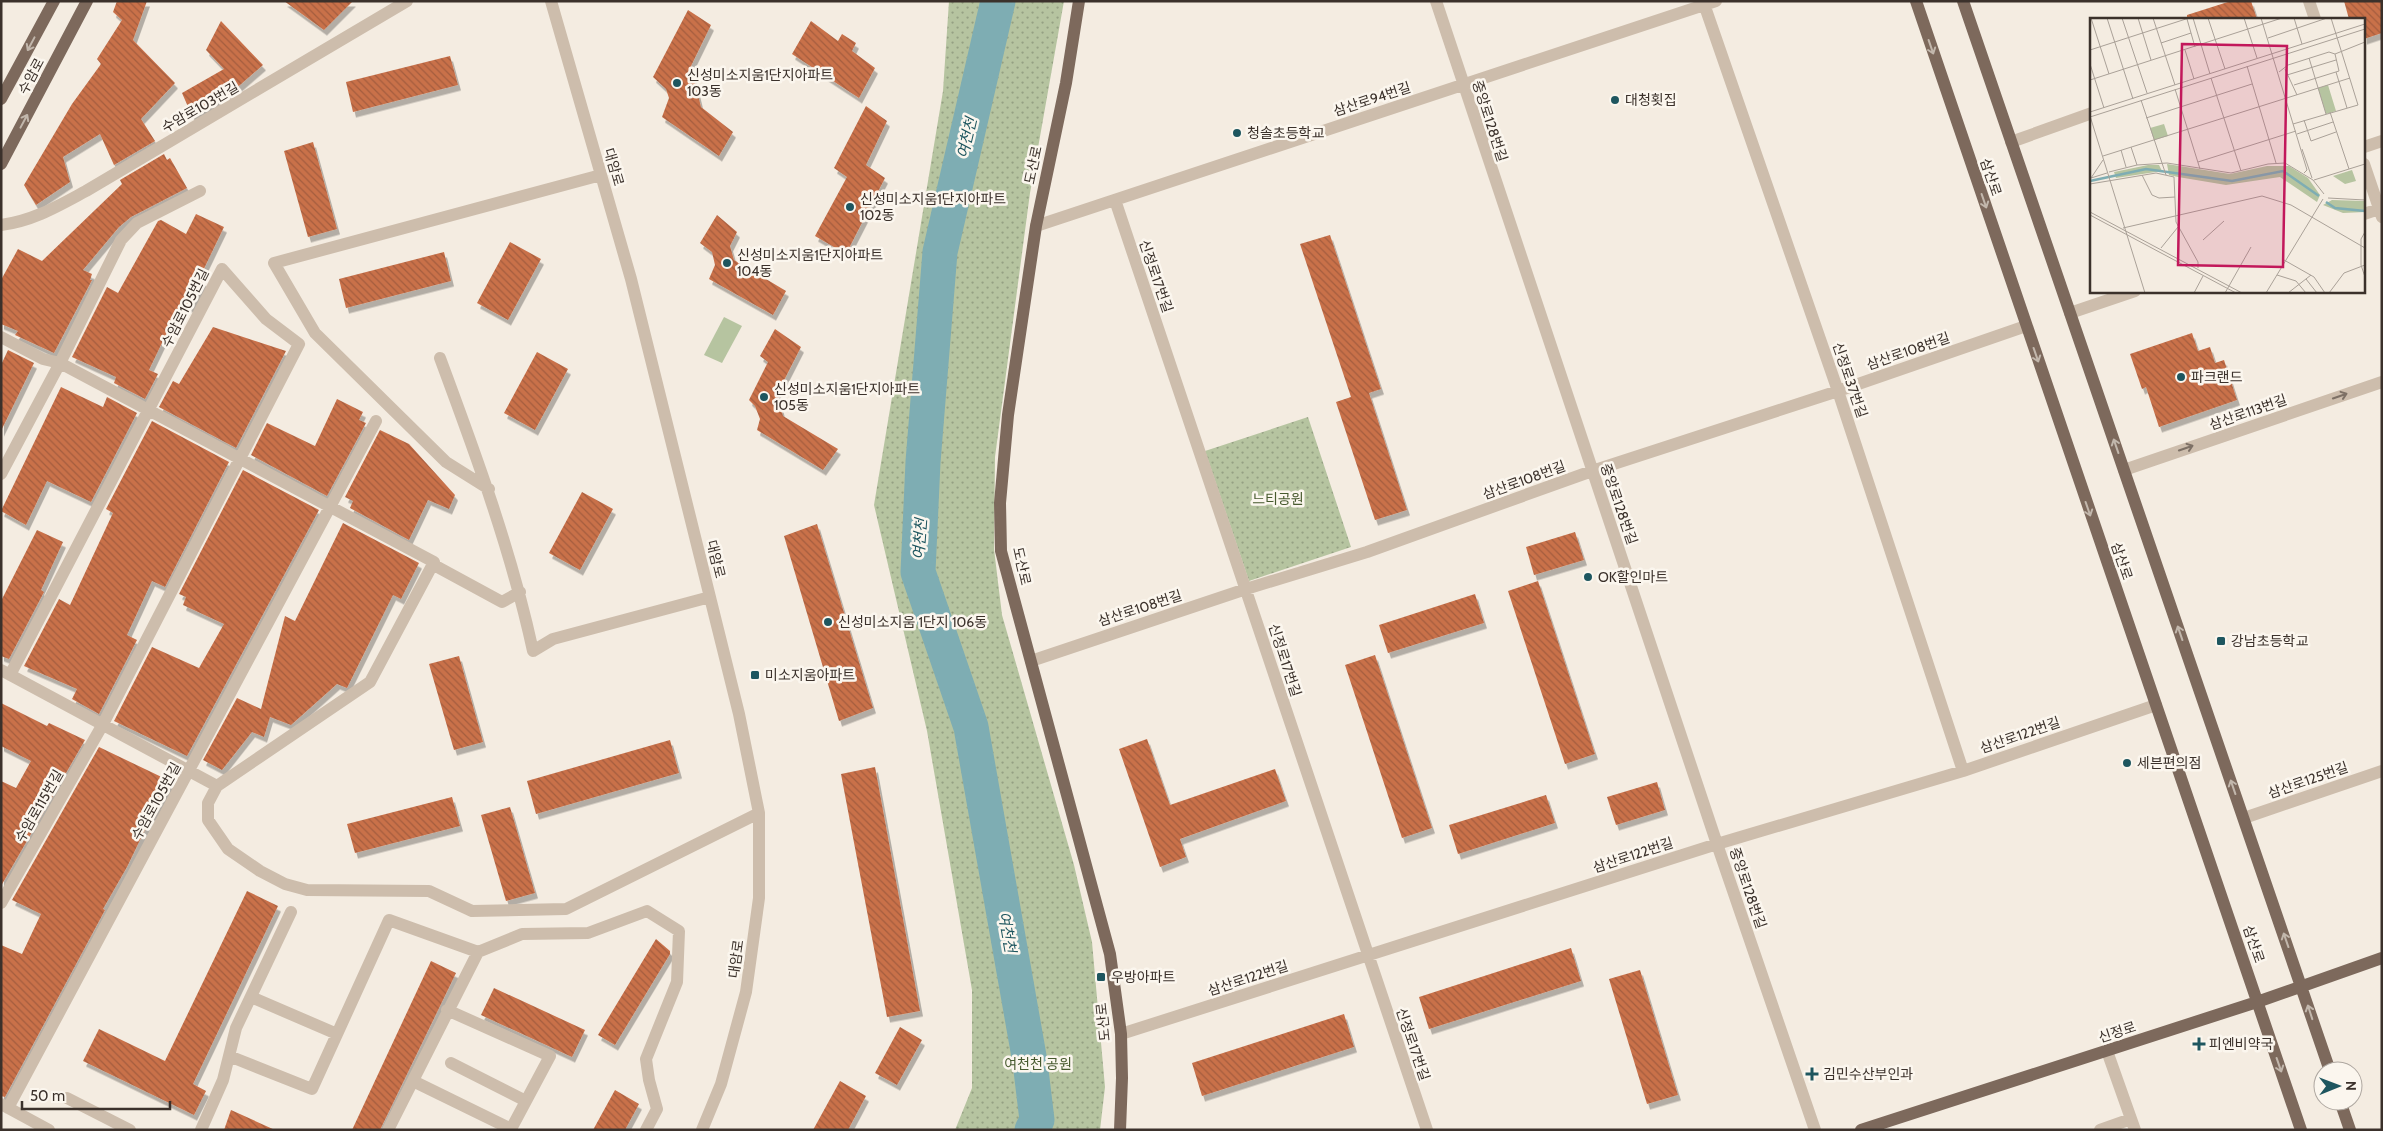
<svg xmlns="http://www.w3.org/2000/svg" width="2383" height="1131" font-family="Cabin,'Noto Sans KR',sans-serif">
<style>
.green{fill:#b6c4a0}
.park{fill:url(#park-dots)}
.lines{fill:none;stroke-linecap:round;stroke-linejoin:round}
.river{stroke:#7eadb3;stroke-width:35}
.building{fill:url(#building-back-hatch);filter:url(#shadow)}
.minor{stroke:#cdbdac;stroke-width:12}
.major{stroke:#7d695c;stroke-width:12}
.oneway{stroke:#c2b7ac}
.oneway2{stroke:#7d7065}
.poi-dot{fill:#1e565f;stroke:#fbf6ee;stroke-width:2}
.labels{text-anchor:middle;stroke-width:5;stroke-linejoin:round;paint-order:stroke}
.poi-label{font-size:14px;fill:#3b312b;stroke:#fbf6ee;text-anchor:start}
.street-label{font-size:14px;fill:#3b312b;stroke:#fbf6ee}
.park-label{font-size:14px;fill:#475a2e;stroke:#fbf6ee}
.water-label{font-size:15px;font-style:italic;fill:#1e565f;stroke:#fbf6ee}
.inset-river{fill:none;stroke:#7eadb3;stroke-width:2.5}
.inset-road{fill:none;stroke:#aaa198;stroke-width:1}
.view{fill:#c2185b;fill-opacity:0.15;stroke:#c2185b;stroke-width:2.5}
.inset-edge{fill:none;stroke:#3b312b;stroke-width:2.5}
</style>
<defs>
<pattern id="park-dots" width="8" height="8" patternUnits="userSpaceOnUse" patternTransform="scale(1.25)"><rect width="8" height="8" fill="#b6c4a0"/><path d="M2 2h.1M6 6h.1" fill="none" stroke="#95a083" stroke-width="1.8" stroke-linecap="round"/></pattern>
<pattern id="building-back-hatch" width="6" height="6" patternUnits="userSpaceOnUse" patternTransform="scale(1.25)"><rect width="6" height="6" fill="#c9714a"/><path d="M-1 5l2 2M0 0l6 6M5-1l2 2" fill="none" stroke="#a45d3e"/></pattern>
<filter id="shadow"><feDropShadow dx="3" dy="5.5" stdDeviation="0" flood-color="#0004"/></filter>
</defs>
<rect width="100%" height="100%" fill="#f4ece1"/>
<path class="green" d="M724,317L742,326L722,363L704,355Z"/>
<path class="park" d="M949,1H1064L1030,193L995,457L994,549L1002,615L1074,865L1092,942L1105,1087L1100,1130H955L972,1088V990L927,731L874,505L943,91Z
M1308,417L1351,547L1249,581L1205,451Z"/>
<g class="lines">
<path class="river" d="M998,1L940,252L923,462L918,572L971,727L1030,1062L1037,1120L1032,1130"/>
</g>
<path class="building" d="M117,1H147L133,40L175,83L141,119L155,141L114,165L100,134L63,157L70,182L36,205L24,185L72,104L101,64L97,59L122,20L113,12Z
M284,1H353L324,30Z
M2231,1H2251L2257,19H2187V15Z
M2344,1H2382V33L2364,39V19H2349Z
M688,10L711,25L691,66L701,107L733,132L719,156L662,117L669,98L666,89L653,77Z
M221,21L263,65L224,99L193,118L182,93L224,69L206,50Z
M811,21L838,41L842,34L856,43L852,51L875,68L859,98L792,54Z
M450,56L458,85L353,112L346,82Z
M866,106L887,121L866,165L885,178L846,254L815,236L847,177L834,168Z
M313,142L337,229L308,237L284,151Z
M164,154L167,160L170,158L187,188L131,217L119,227L83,270L92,274L90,280H92L54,353L15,335L18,331L1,324V280L18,249L42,261L122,184L120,180Z
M196,214L224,227L199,279L204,281L192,308L181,303L149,370L158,374L145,399L114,383L116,377L72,357L107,287L118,293L158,221L161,220L186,234Z
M717,215L737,232L730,246L734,260L786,291L773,315L709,279L715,265L712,252L700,243Z
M1330,235L1381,389L1369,393L1407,510L1375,520L1336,402L1351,397L1300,244Z
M510,242L541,259L508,320L477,303Z
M444,252L451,281L346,308L339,279Z
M213,327L286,351L236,448L159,407L173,381L179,384Z
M775,329L801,347L777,394L783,416L838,449L823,470L757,430L760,419L755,406L749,400L768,362L760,356Z
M2192,333L2198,351L2210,347L2215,363L2224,360L2237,400L2159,427L2146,387L2142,389L2130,354Z
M8,350L34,363L1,431V365Z
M537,352L568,369L535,430L504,413Z
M61,387L103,407L107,397L137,413L91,502L47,481L26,525L1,511Z
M337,399L363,412L359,420L366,423L327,496L251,455L267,423L315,446Z
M152,421L229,462L165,587L152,581L127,635L137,640L99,714L72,699L77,689L24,666L59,599L70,605L113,513L106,509Z
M380,430L409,444L455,495L449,509L428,500L409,540L350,508L353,501L345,497Z
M243,470L319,510L187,756L114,721L152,647L199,668L224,624L183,605L186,597L179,594Z
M582,492L613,509L580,570L549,553Z
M343,523L419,563L401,599L393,595L347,688L337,684L291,725L270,717L264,737L252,732L222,770L203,760L237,698L261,709L285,616L295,621Z
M817,524L873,708L839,721L784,536Z
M37,530L63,542L41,590L44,592L9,659L1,656V601Z
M1575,532L1584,560L1534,575L1526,547Z
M1538,581L1595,754L1565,764L1508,591Z
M1475,594L1484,623L1388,653L1379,625Z
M1375,655L1432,828L1402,838L1345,665Z
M459,656L483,742L454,750L429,664Z
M1,703L47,726L49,723L85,740L1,886V781L16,788L31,761L1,746Z
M1147,739L1170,805L1275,769L1286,801L1180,839L1186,857L1160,867L1119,749Z
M670,740L679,773L536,814L527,781Z
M99,747L172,782L155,817L152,815L127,867L103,909L105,910L5,1097L1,1096V945L22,954L41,914L12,900Z
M875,767L920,1011L887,1017L841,774Z
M1657,782L1665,810L1616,825L1607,797Z
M1546,795L1555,823L1458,854L1449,825Z
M452,797L460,826L355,853L347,824Z
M510,807L535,893L506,901L481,815Z
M247,891L278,906L193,1084L206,1091L194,1115L83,1061L99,1029L165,1061Z
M656,939L670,951V954L615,1045L598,1035Z
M1571,948L1581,981L1429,1029L1419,997Z
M431,961L456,973L380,1130H352Z
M1640,970L1678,1095L1647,1104L1609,979Z
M494,988L585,1030L572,1057L481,1015Z
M1344,1014L1354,1047L1202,1096L1192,1063Z
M900,1027L922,1040L897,1085L875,1073Z
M840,1081L866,1096L848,1130H813Z
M615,1090L639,1104L625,1130H593Z
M231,1110L275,1130H224Z"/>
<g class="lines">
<path class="minor" d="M551,1L631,279L739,714L759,813V898L746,992L721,1084L702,1130
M1436,1L1717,844L1815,1130
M1703,1L1838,391L1963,771
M2309,1L2315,19
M2011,142L2092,113
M2364,147L2382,141
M2364,164L2382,217
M1115,200L1427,1130
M2364,214L2382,208
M1,225C33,221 58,206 86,191L407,1
M1036,226L1716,1
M2070,313L2135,291
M1,337L43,359L60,363L434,562L370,682L217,786L208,803V820L228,849L260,871L285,884L307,890L429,891L472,911L566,909L759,813
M440,358C476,455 511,550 533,651L553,639L710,597
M2124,470L2382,382
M1,474L60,363L121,240L137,223L200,191
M489,489L446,462L315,333L274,263L601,175
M432,564L502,602L520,592
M1031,661L1246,589L1367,552L1592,471L1838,391L2026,326
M1,670L217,786
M2244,818L2382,771
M1,903L103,724L299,344L266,319L222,269L10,675
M251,997L337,1034
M447,1010L550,1056L526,1101
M1121,1034L1717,844L1963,771L2156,705
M2107,1051L2135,1130
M229,1056L312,1089L389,920L478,952
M413,1081L511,1129L526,1101L451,1063
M67,1098L130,1130
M1,1104L49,1130
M8,1108L376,421
M201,1130L223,1080L236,1028L291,912
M388,1130L478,952L522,934L588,933L647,911L679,931L677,982L646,1059L649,1080L657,1109L646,1130
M2100,1130L2131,1119"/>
<path class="major" d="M1079,1L1066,83L1036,226L1008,415L1000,503L1001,551L1110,954L1121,1034L1122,1078L1120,1130
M1916,1L2301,1130
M1963,1L2330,1071
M1,99L54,1
M1,164L87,1
M2340,1101L2350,1130
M1861,1130L2257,1002L2382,958"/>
</g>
<defs><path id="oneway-shaft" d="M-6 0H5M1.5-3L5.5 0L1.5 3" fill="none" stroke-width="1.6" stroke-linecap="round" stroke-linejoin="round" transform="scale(1.25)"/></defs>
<g class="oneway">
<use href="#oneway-shaft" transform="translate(31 44) rotate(118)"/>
<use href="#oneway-shaft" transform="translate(1931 47) rotate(71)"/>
<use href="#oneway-shaft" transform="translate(24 121) rotate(-62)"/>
<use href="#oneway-shaft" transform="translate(1984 201) rotate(71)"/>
<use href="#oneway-shaft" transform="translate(2036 355) rotate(71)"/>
<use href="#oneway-shaft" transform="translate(2116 446) rotate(-109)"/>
<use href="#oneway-shaft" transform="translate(2088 509) rotate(71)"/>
<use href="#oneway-shaft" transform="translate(2180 633) rotate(-109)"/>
<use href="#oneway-shaft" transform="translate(2233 787) rotate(-109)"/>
<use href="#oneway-shaft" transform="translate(2286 940) rotate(-109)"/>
<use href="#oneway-shaft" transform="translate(2310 1012) rotate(-108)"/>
<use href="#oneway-shaft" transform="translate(2279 1065) rotate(71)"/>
</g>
<g class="oneway2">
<use href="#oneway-shaft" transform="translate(2340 396) rotate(-19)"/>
<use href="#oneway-shaft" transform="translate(2186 448) rotate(-19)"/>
</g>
<g class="poi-dot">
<circle cx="677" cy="83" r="5"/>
<circle cx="1615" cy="100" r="5"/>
<circle cx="1237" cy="133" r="5"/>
<circle cx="850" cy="207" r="5"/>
<circle cx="727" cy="263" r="5"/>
<circle cx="2181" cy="377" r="5"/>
<circle cx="764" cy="397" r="5"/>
<circle cx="1588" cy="577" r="5"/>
<circle cx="828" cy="622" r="5"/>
<rect x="2216" y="636" width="10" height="10" rx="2.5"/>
<rect x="750" y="670" width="10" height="10" rx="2.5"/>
<circle cx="2127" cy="763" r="5"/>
<rect x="1096" y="972" width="10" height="10" rx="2.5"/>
<path d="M2196.5 1036.5h5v5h5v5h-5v5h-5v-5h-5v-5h5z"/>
<path d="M1809.5 1066.5h5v5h5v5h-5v5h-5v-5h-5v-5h5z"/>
</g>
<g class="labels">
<g class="poi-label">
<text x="687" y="80">신성미소지움1단지아파트<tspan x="687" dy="16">103동</tspan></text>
<text x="1625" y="105">대청횟집</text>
<text x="1247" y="138">청솔초등학교</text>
<text x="860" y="204">신성미소지움1단지아파트<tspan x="860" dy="16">102동</tspan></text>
<text x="737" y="260">신성미소지움1단지아파트<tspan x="737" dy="16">104동</tspan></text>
<text x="2191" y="382">파크랜드</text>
<text x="774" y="394">신성미소지움1단지아파트<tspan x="774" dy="16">105동</tspan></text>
<text x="1598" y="582">OK할인마트</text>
<text x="838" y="627">신성미소지움 1단지 106동</text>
<text x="2231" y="646">강남초등학교</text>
<text x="765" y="680">미소지움아파트</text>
<text x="2137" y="768">세븐편의점</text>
<text x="1111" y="982">우방아파트</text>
<text x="2209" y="1049">피엔비약국</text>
<text x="1823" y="1079">김민수산부인과</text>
</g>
<g class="street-label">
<text transform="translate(31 76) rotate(-62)" y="5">수암로</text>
<text transform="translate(1372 99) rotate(-18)" y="5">삼산로94번길</text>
<text transform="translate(200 107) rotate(-30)" y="5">수암로103번길</text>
<text transform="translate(1490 121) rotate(72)" y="5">중앙로128번길</text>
<text transform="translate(1033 165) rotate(-78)" y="5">도산로</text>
<text transform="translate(614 167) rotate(74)" y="5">대암로</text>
<text transform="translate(1991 177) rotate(71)" y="5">삼산로</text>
<text transform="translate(1156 276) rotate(71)" y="5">신정로17번길</text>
<text transform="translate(185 308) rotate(-63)" y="5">수암로105번길</text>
<text transform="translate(1908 351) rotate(-19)" y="5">삼산로108번길</text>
<text transform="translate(1850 380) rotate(71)" y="5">신정로37번길</text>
<text transform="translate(2248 412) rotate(-19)" y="5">삼산로113번길</text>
<text transform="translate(1524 480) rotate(-20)" y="5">삼산로108번길</text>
<text transform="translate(1619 504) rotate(71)" y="5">중앙로128번길</text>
<text transform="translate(716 559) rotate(76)" y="5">대암로</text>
<text transform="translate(2122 561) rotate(71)" y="5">삼산로</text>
<text transform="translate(1022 566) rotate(77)" y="5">도산로</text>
<text transform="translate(1140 608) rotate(-18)" y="5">삼산로108번길</text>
<text transform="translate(1285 660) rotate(72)" y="5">신정로17번길</text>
<text transform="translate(2020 735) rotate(-19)" y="5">삼산로122번길</text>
<text transform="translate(2308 780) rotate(-19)" y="5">삼산로125번길</text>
<text transform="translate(156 801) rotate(-61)" y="5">수암로105번길</text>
<text transform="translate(39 806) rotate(-60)" y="5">수암로115번길</text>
<text transform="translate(1633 855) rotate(-18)" y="5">삼산로122번길</text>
<text transform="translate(1748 888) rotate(71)" y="5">중앙로128번길</text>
<text transform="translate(2254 944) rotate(71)" y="5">삼산로</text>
<text transform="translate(736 959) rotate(-82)" y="5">대암로</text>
<text transform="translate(1248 978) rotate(-18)" y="5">삼산로122번길</text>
<text transform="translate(1103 1022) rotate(-96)" y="5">도산로</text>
<text transform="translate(2117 1032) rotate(-18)" y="5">신정로</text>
<text transform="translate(1413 1044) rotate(71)" y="5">신정로17번길</text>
</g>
<g class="park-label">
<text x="1278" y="504">느티공원</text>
<text x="1038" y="1069">여천천 공원</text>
</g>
<g class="water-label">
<text transform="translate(967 138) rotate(-77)" y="5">여천천</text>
<text transform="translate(920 539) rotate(-86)" y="5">여천천</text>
<text transform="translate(1007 932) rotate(80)" y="5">여천천</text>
</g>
</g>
<g transform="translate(2090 18)">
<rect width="275" height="275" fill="#f4ece1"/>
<path d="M238,67L246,93L236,96L228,70ZM74,106L78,118L64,122L60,110ZM77,146L140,156L177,148H199L218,160L230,177L227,184L190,159L136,167L88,159L79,157ZM58,147H69L72,153L26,160L24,154ZM262,152L266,163L255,166L243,158ZM242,182L275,183V194L253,195L233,187Z" fill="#b6c4a0"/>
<path class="inset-river" d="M0,163L56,151L142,163L193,153L229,178M236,184L245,190L275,193"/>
<path class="inset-road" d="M1,0L19,56M17,0L43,81M32,0L57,75M48,0L61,42M63,0L85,67M103,0L120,56M118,0L135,51M154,0L167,40M171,0L217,152L214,155M204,0L212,26M241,0L268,87M97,1L105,29M178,20L237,0M71,25L101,15M0,32L99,0M95,32L104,61M219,40L236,96M0,46L14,90M157,48L186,145M195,51L207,77M189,54L198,47L239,34L245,36L275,24M246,54L257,90M197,57L246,42M121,60L151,153M0,62L192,0M204,67L249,53L245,36M85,71L110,151M51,82L76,157M0,94L275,6M240,94L259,151M0,98L55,275M0,99L275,11M56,100L162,66M214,102L221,123L246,114M203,106L268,87M207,116L243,104M41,129L47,147M212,131L222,160M31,132L36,149M13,138L260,60M108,144L206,113M19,154L47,147L77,145L141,155L178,146L195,145L223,162L234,176M52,157L62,177L69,180L85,179M1,160L13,142M1,160L17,155M224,162L275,146M0,166L66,155L84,159L86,204L108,244V250M238,180L275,182M0,194L152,275M0,197L146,275M33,210L172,178L201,187L275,230M275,214L271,221V247L275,259M113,222L134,203M71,230L88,209M194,242L224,259L235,275M187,257L206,263L216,275M216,261L227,275M104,275L113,258M135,275L161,229M176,275L233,181M198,275L221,257M239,275L254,255L275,247"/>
<path class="view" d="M92,26L197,28L193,249L88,247Z"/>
<rect width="275" height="275" class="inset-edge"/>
</g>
<rect width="2383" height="1131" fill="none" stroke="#3b312b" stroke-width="5"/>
<g transform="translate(2338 1086) rotate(89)"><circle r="24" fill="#fbf6ee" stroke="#aea7a0"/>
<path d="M0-4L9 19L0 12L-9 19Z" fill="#1e565f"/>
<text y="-8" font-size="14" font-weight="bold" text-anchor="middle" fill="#3b312b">N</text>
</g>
<path d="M22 1101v8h148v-8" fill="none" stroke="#3b312b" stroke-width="2.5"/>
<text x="30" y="1101" font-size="15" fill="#3b312b" stroke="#fbf6ee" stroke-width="4" paint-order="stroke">50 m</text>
</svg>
